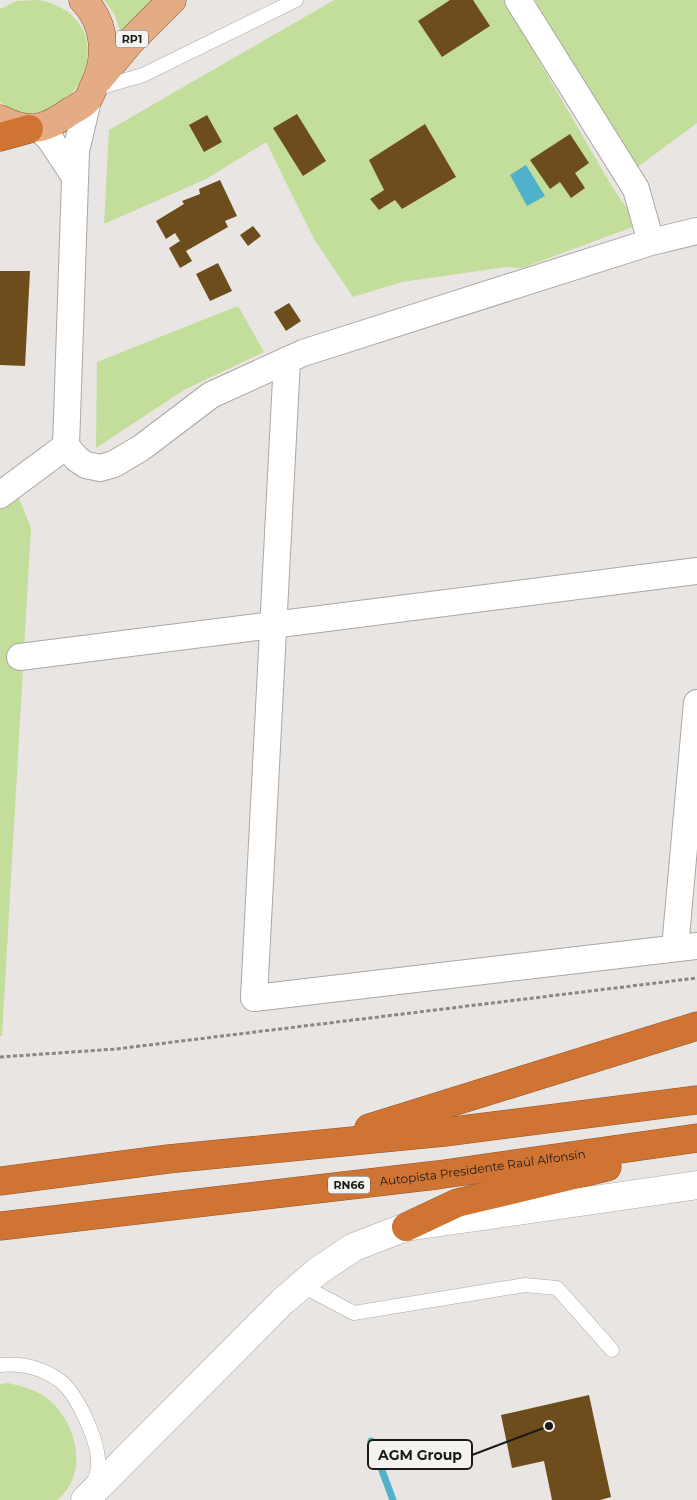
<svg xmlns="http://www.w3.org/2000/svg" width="697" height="1500" font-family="Montserrat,sans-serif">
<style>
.green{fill:#c3de9b;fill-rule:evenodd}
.water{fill:#50b1cb}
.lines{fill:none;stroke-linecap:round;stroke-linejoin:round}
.stream{stroke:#50b1cb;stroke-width:7}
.building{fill:#6e4d1c}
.service-casing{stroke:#aaa7a4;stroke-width:15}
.minor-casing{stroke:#aaa7a4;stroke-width:28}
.tertiary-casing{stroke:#aaa7a4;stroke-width:29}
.primary-casing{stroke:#91542a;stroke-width:29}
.motorway-casing{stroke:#91542a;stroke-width:29}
.path{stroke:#898785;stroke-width:3;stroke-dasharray:4 2.5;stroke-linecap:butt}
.service{stroke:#fff;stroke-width:14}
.minor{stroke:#fff;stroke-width:26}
.tertiary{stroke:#fff;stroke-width:28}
.primary{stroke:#e3ac85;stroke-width:28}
.motorway{stroke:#d07433;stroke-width:28}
.labels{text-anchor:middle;stroke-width:5;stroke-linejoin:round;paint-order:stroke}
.shield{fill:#f5f3ef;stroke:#5c5b59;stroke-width:1}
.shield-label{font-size:11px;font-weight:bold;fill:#1b1a19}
.street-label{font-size:12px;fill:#1b1a19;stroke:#f5f3ef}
.leader{fill:none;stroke:#1b1a19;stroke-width:2}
.callout-dot{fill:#1b1a19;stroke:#f5f3ef;stroke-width:2}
.callout{fill:#f5f3ef;stroke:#1b1a19;stroke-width:2}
.callout-label{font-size:14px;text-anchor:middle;font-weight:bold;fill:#1b1a19}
</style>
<rect width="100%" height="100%" fill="#e8e5e2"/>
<path class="green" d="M40,0C136,22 69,152 0,102V9L17,1Z
M104,0H156L122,38L115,15Z
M334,0H504L611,185L638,225L522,268L506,267L402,282L353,297L314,239L266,142L206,179L104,224L109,130ZM425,124L455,178L402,209L395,200L379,210L370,199L384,190L370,160Z
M535,0H697V123L635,169Z
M238,306L264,352L184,390L96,448L97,362Z
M18,496L31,528L2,1036H0V508Z
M8,1383C21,1386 33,1389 44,1396C76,1418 91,1473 57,1500H0V1384Z"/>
<path class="water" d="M526,165L545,196L527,206L510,175Z"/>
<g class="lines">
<path class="stream" d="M371,1441L393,1500"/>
</g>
<path class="building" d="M450,0H473L490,26L442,57L418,21Z
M297,114L326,161L303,176L273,128Z
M207,115L222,142L204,152L189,125Z
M425,124L456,177L402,209L395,200L379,210L370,199L384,190L369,160Z
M570,134L589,163L575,173L585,188L571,198L560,182L550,189L530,160Z
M220,180L237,216L225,221L228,227L186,251L192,261L180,268L169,248L180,241L175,233L166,239L156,221L184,204L182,201L200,194L199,189Z
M253,226L261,236L248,246L240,235Z
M218,263L232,291L210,301L196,274Z
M0,271H30L25,366L0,365Z
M289,303L301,321L286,331L274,312Z
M589,1395L611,1497L600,1500H552L544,1461L512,1468L501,1415Z"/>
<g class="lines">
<defs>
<path id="service" d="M95,89L143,75L296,0
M301,1285L354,1313L525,1285L557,1288L612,1350
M0,1365C21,1363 42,1368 59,1380C77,1393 100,1443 98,1466C98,1472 95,1479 93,1484"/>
<path id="minor" d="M518,0L636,189L651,242
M88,100L76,151L66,446L77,459L86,465L100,468L114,464L141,448L211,395L303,353L651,242L697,231
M39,128L50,139L75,177
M287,360L254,998L697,946
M0,495L66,446
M20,657L697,571
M675,948L697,703"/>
<path id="tertiary" d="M85,1500L283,1301L318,1271L354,1247L406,1227L697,1185"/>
<path id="primary" d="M99,79L131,41L172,0
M0,119C29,134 45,130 71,111C76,108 83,105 87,100C90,97 92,90 94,86C108,59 106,23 83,0"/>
<g id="motorway">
<path d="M0,137L29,129"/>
<path d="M369,1128L697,1026"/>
<path d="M0,1181L168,1159L445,1132L697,1100"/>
<path id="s1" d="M0,1226L437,1175L697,1138"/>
<path d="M406,1227L457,1203L607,1167"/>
</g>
</defs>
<use href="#service" class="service-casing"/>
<use href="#minor" class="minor-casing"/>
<use href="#tertiary" class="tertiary-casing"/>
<use href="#primary" class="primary-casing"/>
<use href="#motorway" class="motorway-casing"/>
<path class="path" d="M0,1057L116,1049L697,978"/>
<use href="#service" class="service"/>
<use href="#minor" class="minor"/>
<use href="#tertiary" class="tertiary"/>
<use href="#primary" class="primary"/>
<use href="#motorway" class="motorway"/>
</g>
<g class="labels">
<g class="shield">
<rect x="116" y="30.5" width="32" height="17" rx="4"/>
<rect x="328" y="1176.5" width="42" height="17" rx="4"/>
</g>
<g class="shield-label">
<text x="132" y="43">RP1</text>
<text x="349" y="1189">RN66</text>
</g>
<g class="street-label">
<text dy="4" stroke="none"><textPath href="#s1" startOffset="486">Autopista Presidente Raúl Alfonsín</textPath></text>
</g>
</g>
<path class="leader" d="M549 1426L472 1455"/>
<circle class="callout-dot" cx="549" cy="1426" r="5"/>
<rect class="callout" x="368" y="1440" width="104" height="29" rx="5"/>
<g class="callout-label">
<text x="420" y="1460">AGM Group</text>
</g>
</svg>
